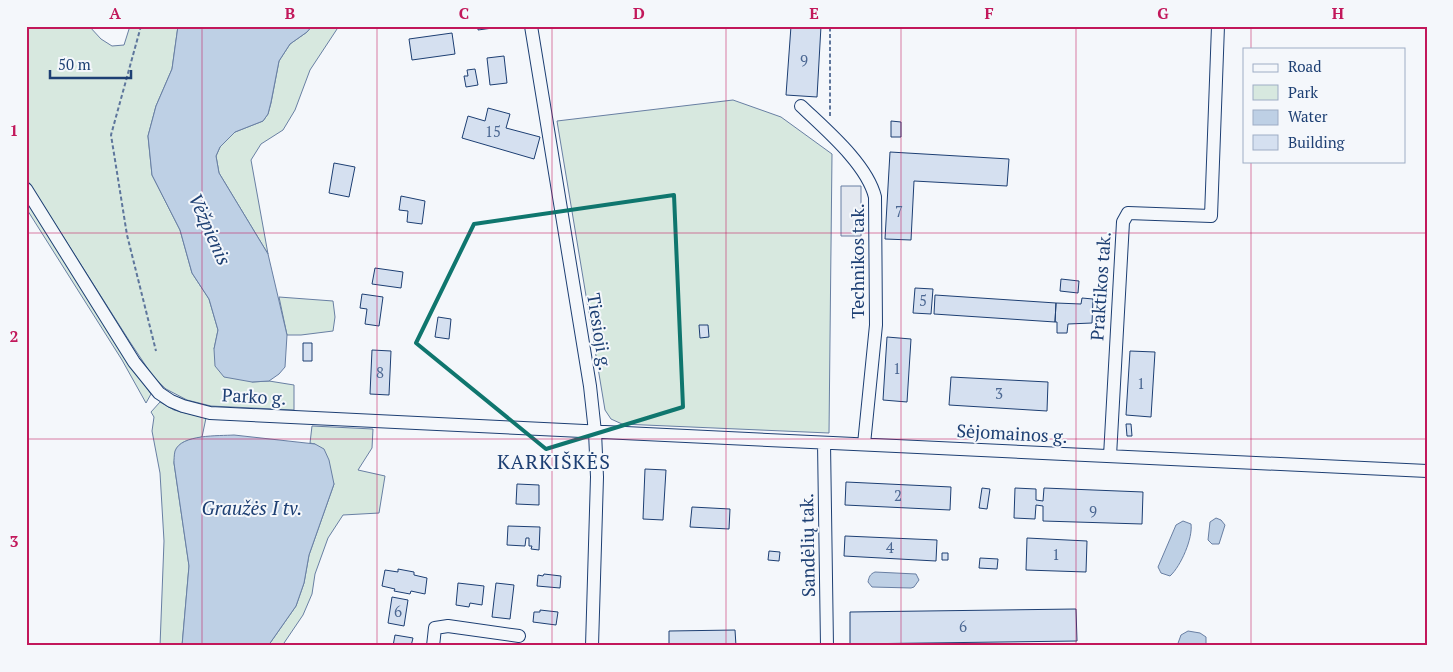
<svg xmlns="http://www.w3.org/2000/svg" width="1453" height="672" font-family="'PT Serif',serif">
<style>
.green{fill:#d7e8df;stroke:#687fa3}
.parking{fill:#e3e8f0;stroke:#687fa3}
.water{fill:#bed0e5;stroke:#687fa3}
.building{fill:#d5e0f0;stroke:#1d3f73}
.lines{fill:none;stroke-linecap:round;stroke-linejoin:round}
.minor-casing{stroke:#1d3f73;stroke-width:14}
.path{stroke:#5e769c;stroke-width:2;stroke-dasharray:4 2.5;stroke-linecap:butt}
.minor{stroke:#f4f7fb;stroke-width:12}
.marked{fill:none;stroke:#0f766e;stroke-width:4;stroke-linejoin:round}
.grid{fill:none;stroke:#c2185b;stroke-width:1;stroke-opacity:0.55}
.labels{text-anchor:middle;stroke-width:4;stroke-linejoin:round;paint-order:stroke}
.number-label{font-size:15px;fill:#4b6792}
.street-label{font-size:18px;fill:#1d3f73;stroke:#f4f7fb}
.water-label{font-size:19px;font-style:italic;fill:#1d3f73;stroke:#f4f7fb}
.quarter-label{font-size:20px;letter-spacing:1px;fill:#1d3f73;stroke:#f4f7fb}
.neatline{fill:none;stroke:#c2185b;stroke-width:2}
.grid-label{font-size:16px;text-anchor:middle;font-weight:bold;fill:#c2185b}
</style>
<rect width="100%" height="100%" fill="#f4f7fb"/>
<path class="green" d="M26,26H89L101,39L112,46L124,45L130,26H178L172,69L156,106L148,136L152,175L180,230L192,273L209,299L218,330L214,349L252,382L269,381L294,385V410L211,406L187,400L166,389L154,378L130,342L26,178Z
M312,26H339L310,70L295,110L283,130L261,144L251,160L268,254L219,173L216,156L220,147L235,132L263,121L268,114L271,103L279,61L290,44L307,32Z
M733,100L781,117L832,154L829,433L622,424L611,419L605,410L557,121Z
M26,199L127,359L151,394L146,403L122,360L26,208Z
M279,297L333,301L335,317L333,331L301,335H287Z
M160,402L174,410L206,418L202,437C182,442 176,441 174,463L189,566L182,646H160L164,541L160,473L152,431L154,417L151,412Z
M312,426L373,429L372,448L358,470L385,476L379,513L343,515L328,538L315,574L312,594L303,615L282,646H268L296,606L304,583L309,555L334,484L315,444L310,443Z"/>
<path class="parking" d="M841,186H861V236H841Z"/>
<path class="water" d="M178,26H312L307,32L290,44L279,61L271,102L268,114L263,121L235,132L220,147L216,156L219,173L268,254L287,335L285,367L279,374L269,381L252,382L224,377L215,366L214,349L218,330L209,299L192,273L180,230L152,175L148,136L156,106L172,69Z
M234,435L315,444L324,449L329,460L334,484L309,555L304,583L296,606L268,646H182L189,566L174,463C174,460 174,455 175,451C181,434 219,436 234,435Z
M1216,518L1221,520L1225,525L1219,544H1212L1208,540L1210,522Z
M1183,521L1191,524C1193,538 1181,566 1170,576L1161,573L1158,567L1176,525Z
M875,572L916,574L919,580L914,587L911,588L872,587L868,582C869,577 870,574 875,572Z
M1188,631L1200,633L1206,637V646H1177L1181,635Z"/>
<path class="building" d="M478,26H500V27L478,30Z
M791,26H821L817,97L786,95Z
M452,33L455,54L412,60L409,39Z
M504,56L507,83L490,85L487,58Z
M475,69L478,85L466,87L464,76H468L467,70Z
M488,108L510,114L506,128L540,137L534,159L462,138L468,116L485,121Z
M891,121L901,122V137H891Z
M890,152L1009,159L1007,186L914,181L911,240L885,239Z
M334,163L355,167L349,197L329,193Z
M401,196L425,201L422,224L407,222L408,211L399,210Z
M857,252H863L864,256L857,257Z
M375,268L403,272L401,288L372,284Z
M1061,279L1079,281L1078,293L1060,291Z
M915,288L933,289L931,314L913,313Z
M362,294L383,297L379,326L365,324L367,309L360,308Z
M935,295L1056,303L1055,322L934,314Z
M1082,298L1093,299L1092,323L1068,324L1067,333H1057V322H1055L1056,303L1081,304Z
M438,317L451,319L449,339L435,337Z
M699,325H708L709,337L700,338Z
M887,337L911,339L907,402L883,400Z
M303,343H312V361H303Z
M372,350L391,351L389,395L370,394Z
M1130,351L1155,352L1151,417L1126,415Z
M951,377L1048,382L1047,411L949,405Z
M1126,424H1131L1132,436H1127Z
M645,469L666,470L663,520L643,519Z
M846,482L951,487L950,510L845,505Z
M517,484L539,485V505L516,504Z
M982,488L990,489L987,509L979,508Z
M1015,488L1036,489V500L1043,501L1044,488L1143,492L1142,524L1043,521V506L1036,505L1035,519L1014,518Z
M692,507L730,509L729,529L690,527Z
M508,526L540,527L539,550L531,549L532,546H529V538H526L525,546L507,545Z
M845,536L937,540L936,561L844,556Z
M1027,538L1087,541L1086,572L1026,570Z
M769,551L780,552L779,561L768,560Z
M942,553H948V560H942Z
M980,558L998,559L997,569L979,568Z
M398,569L414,572V575L427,578L425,594L411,591L410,594L394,591L395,589L382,586L385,570L398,572Z
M544,574L561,576L560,588L537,586L538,575L543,576Z
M458,583L484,586L482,605L470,603L469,607L456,605Z
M496,583L514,585L510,619L492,617Z
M392,597L408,600L404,626L388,623Z
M1076,609L1077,641L850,644V612Z
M540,610L558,612L556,625L533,622L534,612H540Z
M735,630L736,646H669V631Z
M395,635L413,638L411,646H393Z"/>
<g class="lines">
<defs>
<path id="minor" d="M531,26L590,386L595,432L597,477L592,646
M801,106C825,129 867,164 875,197L876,325L864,444
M26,189L134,362L159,393L171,401L183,406L210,413C616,433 1021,452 1427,471
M824,443L827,646
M1110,456L1123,222L1128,213L1211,216L1218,26
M433,646L435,628L448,626L519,636"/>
</defs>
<use href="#minor" class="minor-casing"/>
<path class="path" d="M141,26L111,135L127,235L156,351
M830,116V26"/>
<use href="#minor" class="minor"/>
</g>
<path class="marked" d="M674,195L683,407L546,449L416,343L474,224Z"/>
<path class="grid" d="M202,26V646M377,26V646M552,26V646M726,26V646M901,26V646M1076,26V646M1251,26V49M1251,161V646M26,233H1427M26,439H1427"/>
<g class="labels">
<g class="number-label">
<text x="804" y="66">9</text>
<text x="493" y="137">15</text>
<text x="899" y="217">7</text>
<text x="923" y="306">5</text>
<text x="897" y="374">1</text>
<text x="380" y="378">8</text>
<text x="1141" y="389">1</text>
<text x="999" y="399">3</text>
<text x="898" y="501">2</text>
<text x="1093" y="517">9</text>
<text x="890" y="553">4</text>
<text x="1056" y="560">1</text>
<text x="398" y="617">6</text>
<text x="963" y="632">6</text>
</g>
<g class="street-label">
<text transform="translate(858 261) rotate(-90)" y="6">Technikos tak.</text>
<text transform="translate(1101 286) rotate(-86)" y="6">Praktikos tak.</text>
<text transform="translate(599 332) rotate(81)" y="6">Tiesioji g.</text>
<text transform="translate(254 397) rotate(3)" y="6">Parko g.</text>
<text transform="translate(1012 434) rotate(3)" y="6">Sėjomainos g.</text>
<text transform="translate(808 545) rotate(-91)" y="6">Sandėlių tak.</text>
</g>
<g class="water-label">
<text transform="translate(210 229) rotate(66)" y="7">Vėžpienis</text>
<text x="252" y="515">Graužės I tv.</text>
</g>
<g class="quarter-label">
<text x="554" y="469">KARKIŠKĖS</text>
</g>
</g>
<rect width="1453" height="672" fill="none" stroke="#f4f7fb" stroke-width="55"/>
<rect x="1243" y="48" width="162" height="115" fill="#f4f7fb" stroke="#9eadc5"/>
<rect x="1253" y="64" width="25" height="8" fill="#f4f7fb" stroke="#9eadc5"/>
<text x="1288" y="72" font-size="15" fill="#1d3f73">Road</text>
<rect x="1253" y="85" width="25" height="15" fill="#d7e8df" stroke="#9eadc5"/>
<text x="1288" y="98" font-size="15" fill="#1d3f73">Park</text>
<rect x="1253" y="110" width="25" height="15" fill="#bed0e5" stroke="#9eadc5"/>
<text x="1288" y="122" font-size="15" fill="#1d3f73">Water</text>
<rect x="1253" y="135" width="25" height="15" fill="#d5e0f0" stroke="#9eadc5"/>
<text x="1288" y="148" font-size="15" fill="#1d3f73">Building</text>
<path d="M50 70v8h81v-8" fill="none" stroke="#1d3f73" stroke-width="2.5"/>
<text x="58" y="70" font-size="15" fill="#1d3f73" stroke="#f4f7fb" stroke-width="4" paint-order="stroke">50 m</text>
<rect x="28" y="28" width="1398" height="616" class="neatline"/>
<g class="grid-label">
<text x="115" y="19">A</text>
<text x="290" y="19">B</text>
<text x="464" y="19">C</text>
<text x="639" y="19">D</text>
<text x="814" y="19">E</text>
<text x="989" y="19">F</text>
<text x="1163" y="19">G</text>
<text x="1338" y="19">H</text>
<text x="14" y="136">1</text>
<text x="14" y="342">2</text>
<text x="14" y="547">3</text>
</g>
</svg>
